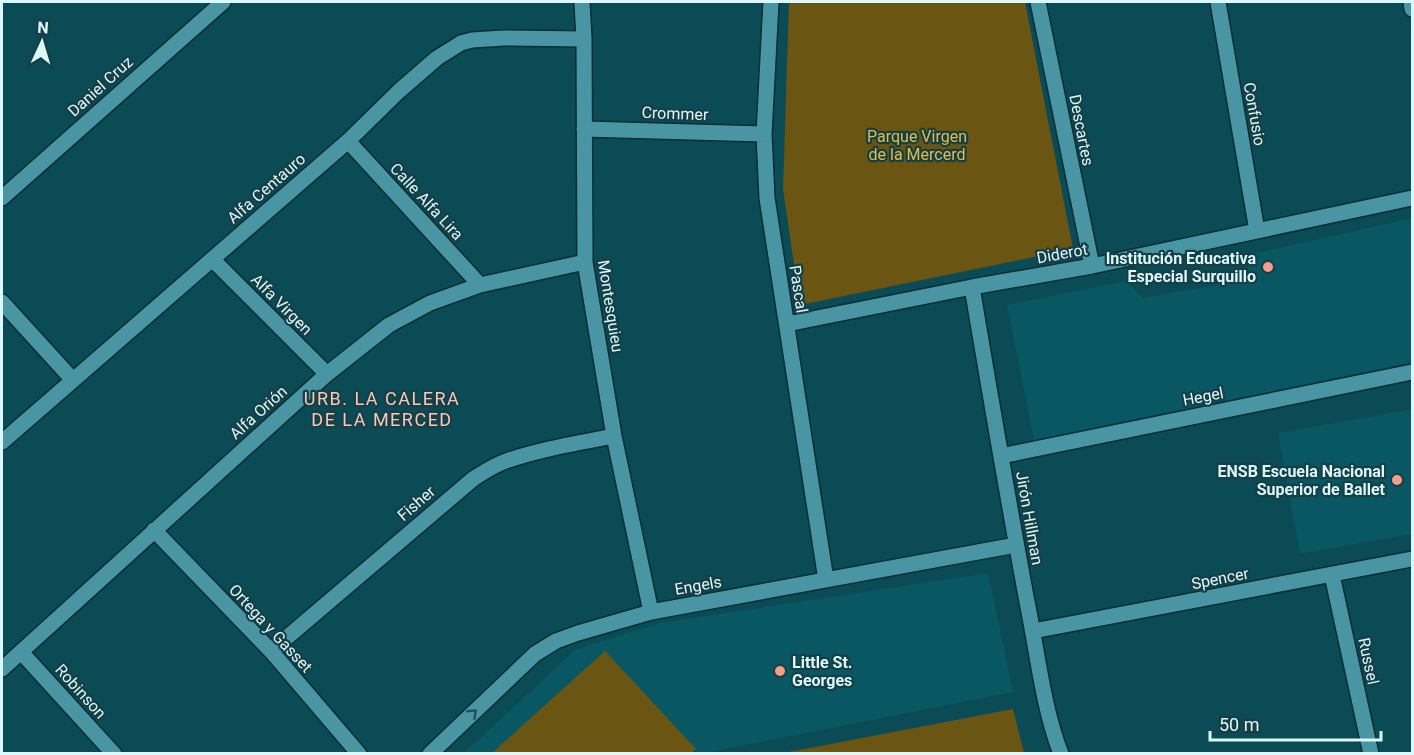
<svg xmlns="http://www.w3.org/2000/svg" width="1414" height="755" font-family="Roboto,sans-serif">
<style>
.built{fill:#085762}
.green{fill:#6a5612}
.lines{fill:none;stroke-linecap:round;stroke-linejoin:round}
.street-casing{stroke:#032f36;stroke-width:18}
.street{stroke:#4a95a3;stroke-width:15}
.oneway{stroke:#205059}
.poi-dot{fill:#f49d8d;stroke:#163f46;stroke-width:2}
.labels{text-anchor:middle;stroke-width:4.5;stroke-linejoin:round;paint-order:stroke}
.street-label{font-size:16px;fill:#dbf8fd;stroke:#163f46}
.park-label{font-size:16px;fill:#e4be46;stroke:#163f46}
.poi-label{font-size:16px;font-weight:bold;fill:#dbf8fd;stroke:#163f46;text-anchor:end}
.neighbourhood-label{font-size:18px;letter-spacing:1.5px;fill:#f9c7bc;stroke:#163f46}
</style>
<rect width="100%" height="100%" fill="#0b4b55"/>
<path class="built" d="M1412,218V362L1034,440L1007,305L1126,281L1143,298L1244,280L1252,254Z
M1412,409V534L1300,554L1278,433Z
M988,573L1013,692L705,753L463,754L575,650L660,623Z"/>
<path class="green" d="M789,2H1025L1073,249L800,305L783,189Z
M605,651L696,749L691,753H492Z
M1013,709L1024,753H784Z"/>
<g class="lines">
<defs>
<path id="street" d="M582,2L584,39L585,262L614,436L651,612
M771,2L764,134L767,198L826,580
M1038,2L1092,266
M1218,2L1257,231
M1411,2L1412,9
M584,129L764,134
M348,141L480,285
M2,198L223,2
M212,259L327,374
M972,287C990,394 1008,501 1028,607C1038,656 1043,707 1061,754
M2,302L72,379
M787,324L972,287L1092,266L1412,198
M2,442L348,141L399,91L437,58L461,43L472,40L504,38L584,39
M1001,456L1412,372
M154,530L271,651L359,754
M1332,575L1371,754
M1033,631L1412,559
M271,651L473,479C484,472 494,465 506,461C541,449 578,443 614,436
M21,652L114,754
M2,669L327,374L389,325L430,303L480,285L585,262
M430,754L535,654L556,641L578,633L651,612L1016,545"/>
</defs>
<use href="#street" class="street-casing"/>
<use href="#street" class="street"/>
</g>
<defs><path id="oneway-chevron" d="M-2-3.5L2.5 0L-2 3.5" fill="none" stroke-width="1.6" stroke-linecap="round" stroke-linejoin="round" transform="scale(1.5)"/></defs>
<use class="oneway" href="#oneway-chevron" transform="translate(473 713) rotate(-44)"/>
<g class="poi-dot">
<circle cx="1268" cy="267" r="6"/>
<circle cx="1397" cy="480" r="6"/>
<circle cx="780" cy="671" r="6"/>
</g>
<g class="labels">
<g class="street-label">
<text transform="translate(100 86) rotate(-42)" y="6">Daniel Cruz</text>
<text transform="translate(675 113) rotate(2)" y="6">Crommer</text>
<text transform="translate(1255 114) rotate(80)" y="6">Confusio</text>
<text transform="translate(1082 130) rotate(79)" y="6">Descartes</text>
<text transform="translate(266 188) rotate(-41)" y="6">Alfa Centauro</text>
<text transform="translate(427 201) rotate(47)" y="6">Calle Alfa Lira</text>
<text transform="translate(1062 253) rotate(-10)" y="6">Diderot</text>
<text transform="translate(799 289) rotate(81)" y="6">Pascal</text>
<text transform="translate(282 304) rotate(45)" y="6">Alfa Virgen</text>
<text transform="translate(611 306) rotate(81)" y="6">Montesquieu</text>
<text transform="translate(1203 396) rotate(-11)" y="6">Hegel</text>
<text transform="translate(258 412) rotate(-42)" y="6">Alfa Orión</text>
<text transform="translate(416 503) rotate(-41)" y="6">Fisher</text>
<text transform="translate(1030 518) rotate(80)" y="6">Jirón Hillman</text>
<text transform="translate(1220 578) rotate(-11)" y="6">Spencer</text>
<text transform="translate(698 585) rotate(-10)" y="6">Engels</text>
<text transform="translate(271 628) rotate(47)" y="6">Ortega y Gasset</text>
<text transform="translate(1369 661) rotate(78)" y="6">Russel</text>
<text transform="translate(81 691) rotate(48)" y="6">Robinson</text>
</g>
<g class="park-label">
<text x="917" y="142">Parque Virgen<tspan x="917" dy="18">de la Mercerd</tspan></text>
</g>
<g class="poi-label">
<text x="1256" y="264">Institución Educativa<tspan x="1256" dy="18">Especial Surquillo</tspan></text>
<text x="1385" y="477">ENSB Escuela Nacional<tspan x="1385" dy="18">Superior de Ballet</tspan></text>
<text x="792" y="668" text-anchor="start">Little St.<tspan x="792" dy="18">Georges</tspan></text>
</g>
<g class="neighbourhood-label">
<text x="382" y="405">URB. LA CALERA<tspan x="382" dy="21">DE LA MERCED</tspan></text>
</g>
</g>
<rect width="1414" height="755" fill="none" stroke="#dbf8fd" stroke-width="6"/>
<g transform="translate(42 42) rotate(4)" stroke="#163f46" stroke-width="4.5" paint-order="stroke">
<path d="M0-4.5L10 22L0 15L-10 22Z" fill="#dbf8fd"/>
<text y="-9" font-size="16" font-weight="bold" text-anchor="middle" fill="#dbf8fd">N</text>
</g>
<path d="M1210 731v9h171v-9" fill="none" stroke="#dbf8fd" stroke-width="3"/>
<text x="1219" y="731" font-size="18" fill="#dbf8fd" stroke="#163f46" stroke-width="4.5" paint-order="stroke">50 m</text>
</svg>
